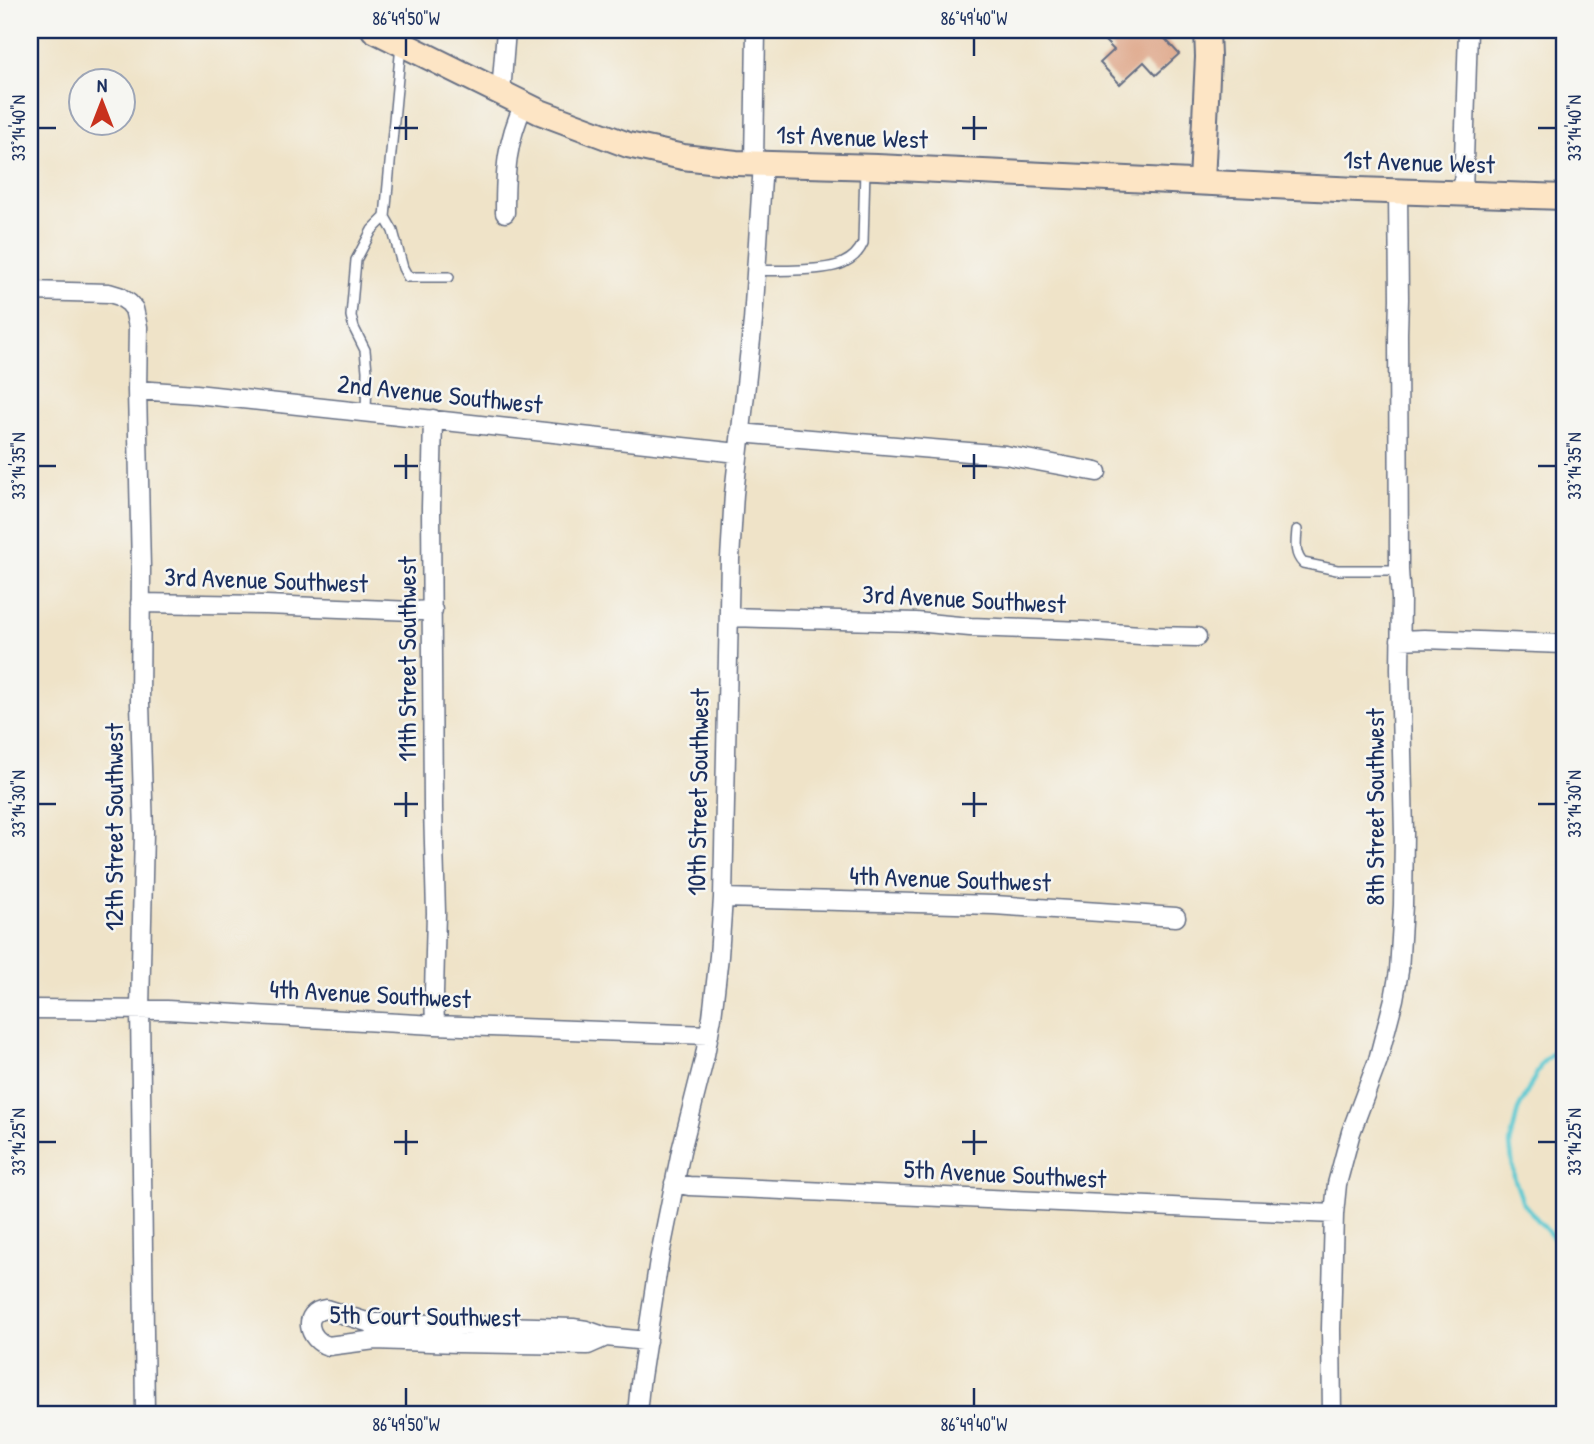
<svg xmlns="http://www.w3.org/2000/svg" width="1594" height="1444" font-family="'Patrick Hand',sans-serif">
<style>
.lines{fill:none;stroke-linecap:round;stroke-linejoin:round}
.stream{stroke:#5cc9d2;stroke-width:4.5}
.building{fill:#dea587}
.lane-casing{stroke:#656e83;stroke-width:12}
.street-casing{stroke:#656e83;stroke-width:21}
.secondary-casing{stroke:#656e83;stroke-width:28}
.lane{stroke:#fff;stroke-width:9}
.street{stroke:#fff;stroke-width:18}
.secondary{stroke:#fde5c5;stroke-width:24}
.ticks{fill:none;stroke:#1b2f5e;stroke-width:2.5}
.labels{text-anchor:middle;stroke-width:5;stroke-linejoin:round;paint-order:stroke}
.street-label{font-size:26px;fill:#1b2f5e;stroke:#f6f6f2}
.neatline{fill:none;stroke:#1b2f5e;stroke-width:2.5}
.ticks-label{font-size:18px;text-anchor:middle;fill:#1b2f5e}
</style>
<rect width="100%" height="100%" fill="#f6f6f2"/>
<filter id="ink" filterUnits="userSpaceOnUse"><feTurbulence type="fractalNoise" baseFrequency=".0143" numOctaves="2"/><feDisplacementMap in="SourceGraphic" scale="14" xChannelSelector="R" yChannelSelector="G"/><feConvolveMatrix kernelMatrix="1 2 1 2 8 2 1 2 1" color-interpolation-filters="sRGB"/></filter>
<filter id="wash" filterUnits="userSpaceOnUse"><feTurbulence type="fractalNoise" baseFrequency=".00686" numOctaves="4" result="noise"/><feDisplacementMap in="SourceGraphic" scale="28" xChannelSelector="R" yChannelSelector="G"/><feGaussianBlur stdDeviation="1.57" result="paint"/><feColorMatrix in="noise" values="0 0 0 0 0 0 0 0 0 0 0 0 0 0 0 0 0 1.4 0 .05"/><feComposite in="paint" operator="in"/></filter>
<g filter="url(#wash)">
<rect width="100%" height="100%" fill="#efe3c8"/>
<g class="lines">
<path class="stream" d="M1564,1042L1542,1063L1518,1110L1510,1144L1514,1177L1523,1203L1564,1250"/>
</g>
<g id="blocks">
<path class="building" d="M1113,30H1157L1179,54L1156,75L1144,62L1120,84L1100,63L1114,50L1103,39Z"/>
</g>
</g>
<g filter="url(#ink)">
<use href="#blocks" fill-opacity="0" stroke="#656e83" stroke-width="2"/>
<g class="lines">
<defs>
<path id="lane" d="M385,217L393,231L403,268L408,277H449
M757,270C776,271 827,271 843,263C852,259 859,252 863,243L865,168
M366,413L367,371L365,350L354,328L351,316L356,260L372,230L385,217L401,45
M1297,530C1296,542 1294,554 1303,563L1337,570H1399"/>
<path id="street" d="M501,93L506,30
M754,163L756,30
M1463,193L1468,30
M505,213C505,171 506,143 524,104
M30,291L109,293L119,296L129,303L134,309L138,327L137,390L141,569L140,703L144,832L140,1009L145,1414
M137,390L196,394L738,453
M433,419L431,508L433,808L436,913L434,993L435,1025
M740,433L1005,455L1097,472
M140,603L266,605L413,611L433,610
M729,617L916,622L970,627L1084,631L1154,636L1197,637
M1400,640L1424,639L1564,644
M723,898L994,905L1176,917
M30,1009L167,1010L435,1025L709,1035
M674,1183L689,1186L1334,1214
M326,1309L370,1323H393L573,1328L586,1330L606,1337L588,1345L457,1343L375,1340L328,1346C308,1340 301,1312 326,1309Z
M606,1337L647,1341
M637,1414L640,1384L659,1260L681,1151L704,1060L712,1017L719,956L723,898L730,559L734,494L753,321L763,163
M1332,1414L1331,1329L1334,1214L1337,1184L1351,1132L1378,1060L1394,999L1399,971L1403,905L1404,833L1400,669L1401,599L1399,570L1398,333L1399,299L1398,191"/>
<path id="secondary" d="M374,30L540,112L628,145L683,157L736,163L877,167L1358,190L1564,197
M1202,182L1208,57L1207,30"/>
</defs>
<use href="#lane" class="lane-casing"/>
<use href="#street" class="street-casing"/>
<use href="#secondary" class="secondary-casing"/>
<use href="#lane" class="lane"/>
<use href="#street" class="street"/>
<use href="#secondary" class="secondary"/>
</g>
</g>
<path class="ticks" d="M406,38V56M974,38V56M406,116V140M974,116V140M38,128H56M394,128H418M962,128H987M1538,128H1556M406,454V479M974,454V479M38,466H56M394,466H418M962,466H987M1538,466H1556M406,792V817M974,792V817M38,804H56M394,804H418M962,804H987M1538,804H1556M406,1130V1155M974,1130V1155M38,1142H56M394,1142H418M962,1142H987M1538,1142H1556M406,1388V1406M974,1388V1406"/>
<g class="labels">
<g class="street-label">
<text transform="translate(852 137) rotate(2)" y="9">1st Avenue West</text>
<text transform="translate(1419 162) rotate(2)" y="9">1st Avenue West</text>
<text transform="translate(440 394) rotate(6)" y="9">2nd Avenue Southwest</text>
<text transform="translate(266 580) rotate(2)" y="9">3rd Avenue Southwest</text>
<text transform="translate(964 599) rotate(3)" y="9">3rd Avenue Southwest</text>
<text transform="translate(407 659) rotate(-90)" y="9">11th Street Southwest</text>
<text transform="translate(698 792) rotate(-89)" y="9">10th Street Southwest</text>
<text transform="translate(1375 807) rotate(-90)" y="9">8th Street Southwest</text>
<text transform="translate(114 827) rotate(-90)" y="9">12th Street Southwest</text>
<text transform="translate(950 879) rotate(2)" y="9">4th Avenue Southwest</text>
<text transform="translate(370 994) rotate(3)" y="9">4th Avenue Southwest</text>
<text transform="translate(1005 1174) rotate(3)" y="9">5th Avenue Southwest</text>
<text transform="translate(425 1316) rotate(1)" y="9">5th Court Southwest</text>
</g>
</g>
<rect width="1594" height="1444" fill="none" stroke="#f6f6f2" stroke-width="77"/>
<g transform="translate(102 102)"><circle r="33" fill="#f6f6f2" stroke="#9ea6b7" stroke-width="2"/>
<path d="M0-5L12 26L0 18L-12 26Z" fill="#c8321e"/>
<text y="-10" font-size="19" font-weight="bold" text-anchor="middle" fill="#1b2f5e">N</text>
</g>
<rect x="38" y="38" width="1518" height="1368" class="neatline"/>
<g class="ticks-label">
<text x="406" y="25">86°49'50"W</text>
<text x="974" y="25">86°49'40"W</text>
<text transform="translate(19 128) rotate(-90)" y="6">33°14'40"N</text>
<text transform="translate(1575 128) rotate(-90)" y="6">33°14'40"N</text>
<text transform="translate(19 466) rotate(-90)" y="6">33°14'35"N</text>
<text transform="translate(1575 466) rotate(-90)" y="6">33°14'35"N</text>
<text transform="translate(19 804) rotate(-90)" y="6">33°14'30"N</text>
<text transform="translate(1575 804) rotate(-90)" y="6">33°14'30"N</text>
<text transform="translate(19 1142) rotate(-90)" y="6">33°14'25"N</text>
<text transform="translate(1575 1142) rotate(-90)" y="6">33°14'25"N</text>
<text x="406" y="1431">86°49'50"W</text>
<text x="974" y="1431">86°49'40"W</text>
</g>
</svg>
